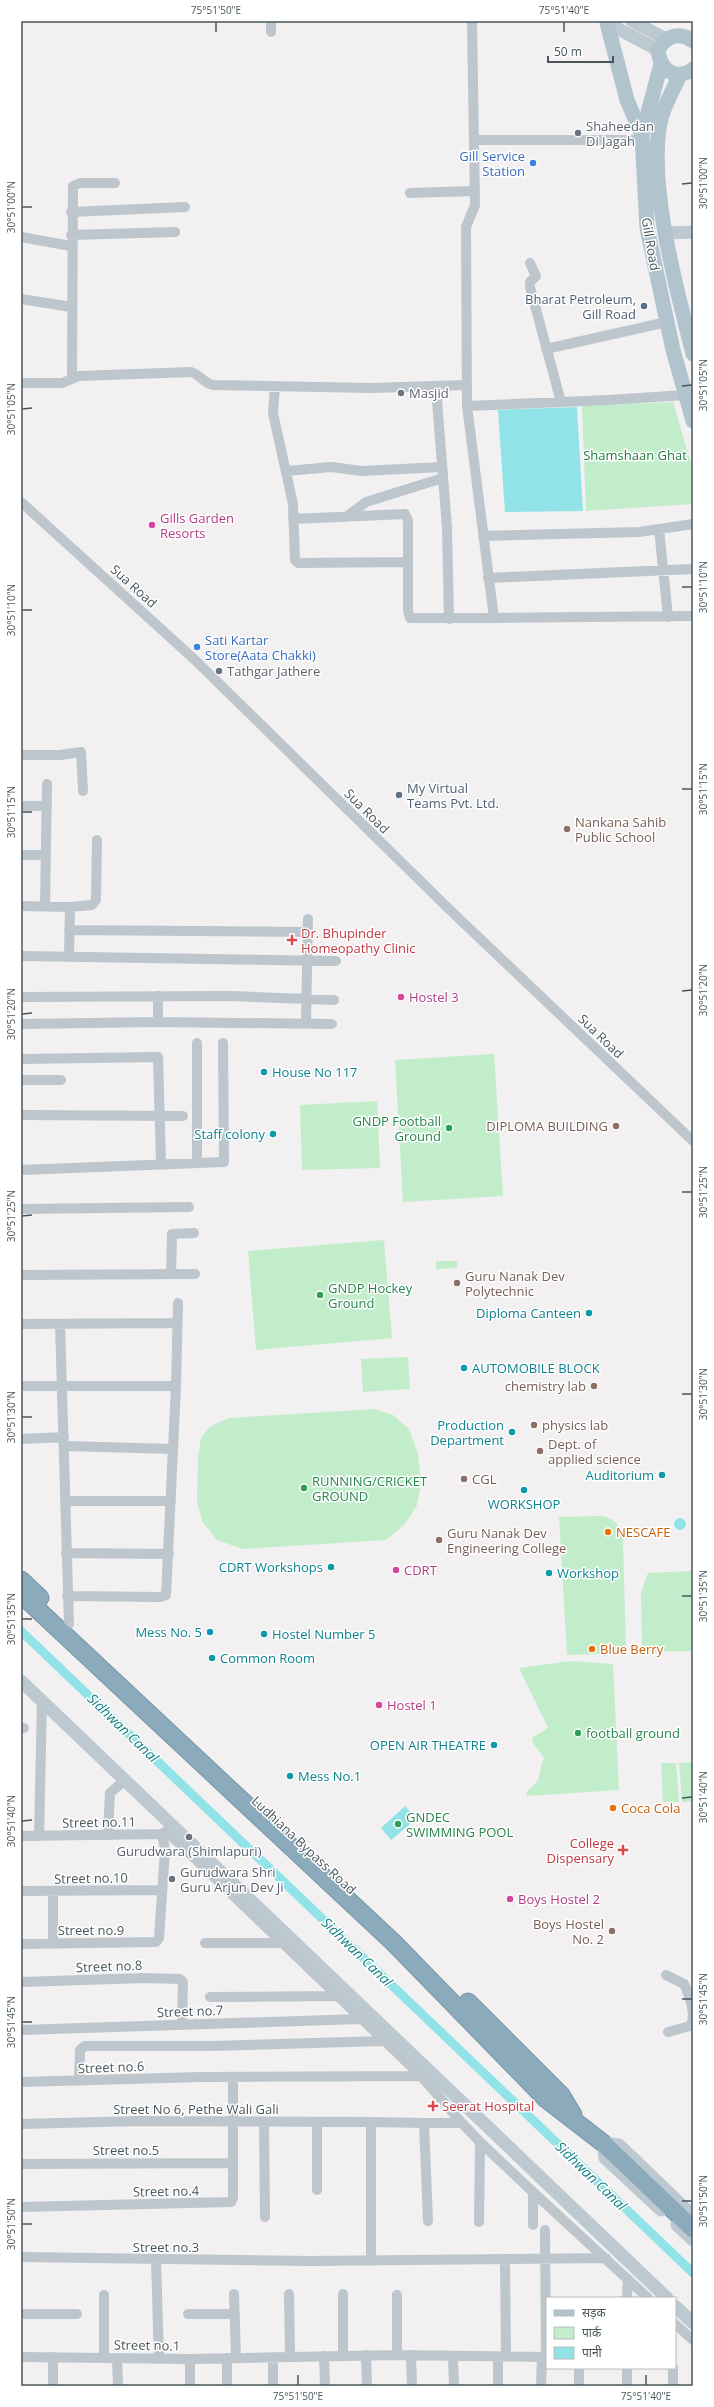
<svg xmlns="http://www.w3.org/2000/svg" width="714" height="2407" font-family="'Open Sans','Noto Sans Devanagari',sans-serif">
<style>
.green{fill:#c1edcb}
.water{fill:#91e3e7}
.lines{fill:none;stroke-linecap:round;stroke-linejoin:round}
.canal{stroke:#91e3e7;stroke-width:9}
.highway-casing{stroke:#7696a7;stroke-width:19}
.street{stroke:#bcc6cc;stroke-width:10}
.secondary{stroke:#bdc9d0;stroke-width:13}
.primary{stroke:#b1c4cd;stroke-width:15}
.highway{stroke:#8baabb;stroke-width:17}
.ticks{fill:none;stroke:#49565c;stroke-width:1.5}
.worship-dot{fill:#6b7280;stroke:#fff;stroke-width:1.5}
.shop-dot{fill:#3f7fe0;stroke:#fff;stroke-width:1.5}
.service-dot{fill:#5c6f8a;stroke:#fff;stroke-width:1.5}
.hotel-dot{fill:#d1479c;stroke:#fff;stroke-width:1.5}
.education-dot{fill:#8d6e63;stroke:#fff;stroke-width:1.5}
.health-dot{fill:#e0444e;stroke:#fff;stroke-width:1.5}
.culture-dot{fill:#0f9aa8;stroke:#fff;stroke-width:1.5}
.leisure-dot{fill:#2e9e5b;stroke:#fff;stroke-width:1.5}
.food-dot{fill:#e8710a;stroke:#fff;stroke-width:1.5}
.labels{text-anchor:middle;stroke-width:3;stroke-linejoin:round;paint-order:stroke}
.worship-label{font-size:13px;fill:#5b616d;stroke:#fff;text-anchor:start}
.shop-label{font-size:13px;fill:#366cbe;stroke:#fff;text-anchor:end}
.street-label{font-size:13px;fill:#49565c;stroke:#fff}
.service-label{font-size:13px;fill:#4e5e75;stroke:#fff;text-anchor:end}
.park-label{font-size:13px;fill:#1d7a3c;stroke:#fff}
.hotel-label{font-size:13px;fill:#b23c85;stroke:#fff;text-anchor:start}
.education-label{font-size:13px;fill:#785e54;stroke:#fff;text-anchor:start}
.health-label{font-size:13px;fill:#be3a42;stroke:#fff;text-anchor:start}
.culture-label{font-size:13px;fill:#0d838f;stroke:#fff;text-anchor:end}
.leisure-label{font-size:13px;fill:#27864d;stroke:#fff;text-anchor:start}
.food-label{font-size:13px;fill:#c56008;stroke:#fff;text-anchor:start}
.water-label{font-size:14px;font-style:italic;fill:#148186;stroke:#fff}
.neatline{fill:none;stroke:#49565c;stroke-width:1.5}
.ticks-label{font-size:10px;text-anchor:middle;fill:#49565c}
</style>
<rect width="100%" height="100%" fill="#f2f0f0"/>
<path class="green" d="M673,402L693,470V504L586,511L582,406Z
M494,1054L503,1196L403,1202L395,1060Z
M377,1101L380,1168L302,1170L300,1105Z
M384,1240L392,1338L256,1350L248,1251Z
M436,1261H457V1268L436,1269Z
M408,1357L410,1389L363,1392L361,1359Z
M374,1409L393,1415L409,1429L418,1454L421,1483L417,1505L405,1524L386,1540L243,1549L217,1540L202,1521L197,1501L198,1458L201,1438L209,1427L229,1418Z
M600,1516C615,1518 618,1524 623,1537L626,1653L567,1655L559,1517Z
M693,1571V1651L642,1652L641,1592L648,1573Z
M571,1661L613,1664L619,1790L526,1796C527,1788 534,1787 538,1780C540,1775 540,1766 544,1758L533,1743L532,1738L548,1728L519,1668Z
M693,1762V1801L682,1802L679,1763Z
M661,1763H676L679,1802H663Z"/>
<path class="water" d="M577,407L583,511L505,512L498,410Z
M674 1524a6 6 0 1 1 12 0a6 6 0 1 1-12 0Z
M405,1806L416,1819L391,1840L381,1828Z"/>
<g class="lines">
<path class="canal" d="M21,1631L693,2273"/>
<defs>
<path id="highway" d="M21,1580L40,1598
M21,1594L394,1943L546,2099L603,2143L693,2229
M468,2002L561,2095L573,2115"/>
</defs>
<use href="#highway" class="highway-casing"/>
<path class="street" d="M271,21V32
M472,21L475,205L466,227L467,406L609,400L685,395
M474,140H642
M410,193L475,191
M71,212L185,207
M71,235L175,232
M21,237L71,246
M530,263L536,276L530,282V287L561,402
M21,299L71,307
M546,349L667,322
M72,377L73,186L80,183H115
M21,383H62L79,376L191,372C201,375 203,383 213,385L371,388L467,385
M275,386L273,413L293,504L295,560L298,563L407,562
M436,387L447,528L449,619
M467,406L494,618L693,616
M287,471L331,467L362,471L442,467
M21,502L194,659L450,910L693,1141
M346,517L366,502L443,478
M293,519L405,514L408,521V610L410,618H494
M659,529L668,617
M483,536L639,532L693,524
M488,578L693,569
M21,755H60L81,752L83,791
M21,806H47
M21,855H46
M21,906L70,907L69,956
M45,906L47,784
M70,907L92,905L96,900L97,840
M69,930L308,932
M21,956L336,961
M21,997L231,996L334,1000
M158,1022V996
M306,1022L308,919
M21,1024L158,1022L332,1024
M197,1043V1163
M21,1059L158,1057L161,1164
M21,1080H61
M21,1115L183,1116
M21,1170L224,1162L223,1043
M21,1209L189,1207
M171,1274L172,1234L194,1233
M21,1275L195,1274
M21,1324L177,1323
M60,1324L69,1624
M21,1386H176L178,1303
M21,1439L64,1437
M65,1446L173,1449
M65,1501H171
M66,1553L169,1554
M67,1596L160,1597L166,1595L176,1386
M21,1728H24
M166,1831L421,2076L462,2123
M108,1835L110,1793L126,1779
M21,1836L162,1834L168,1830
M39,1836L42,1701
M21,1891L162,1890
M53,1891V1943
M205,1943H281
M21,1944L156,1942L159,1938L165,1850L162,1834
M666,1975L684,1984C689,1993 697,2016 690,2026L668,2032
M21,1982L145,1978L180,1979L183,1982L182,2024
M210,1997L336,1996
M21,2030L360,2019
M79,2081L80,2050L85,2046H211L383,2041
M21,2082L201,2077L421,2076
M264,2122L265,2217
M317,2123V2190
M21,2124L139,2121L371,2122
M21,2164L232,2163
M21,2207L231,2202L233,2198V2077
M428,2221L424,2123H462L480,2142
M479,2222L480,2142L533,2192
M533,2225V2192L648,2298
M545,2230L546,2357
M21,2257L310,2261L606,2258
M371,2259V2122L424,2123
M156,2260L159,2359
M505,2260L506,2357
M234,2294L236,2358
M289,2294L290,2357
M343,2294V2355
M397,2295V2355
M627,2298L628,2279
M21,2314H77
M188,2314H235
M675,2324L693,2340
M366,2355L367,2386
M411,2355L412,2386
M324,2356L325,2386
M453,2356L454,2386
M21,2357L190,2359L397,2355L547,2357
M53,2357V2386
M273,2357V2386
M104,2358V2295
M117,2358L118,2386
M227,2358V2386
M190,2359V2386
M579,2368V2386
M627,2368V2386
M498,2386V2357
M541,2386L542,2357
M673,2386V2368"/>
<path class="secondary" d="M606,21L607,23L658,50
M632,21L666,39
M666,233L693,232
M21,1681L667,2298
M661,2210L605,2158L603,2143L619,2145L693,2216
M677,2225L693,2240
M675,2306L693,2323"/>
<path class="primary" d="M607,23L627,100L642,135
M693,41C680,31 665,36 658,50C660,69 675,82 693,69
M661,64L642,135L647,228L673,350L693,421
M680,75C673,90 663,107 660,123C648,187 677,290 693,354"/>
<use href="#highway" class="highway"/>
</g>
<path class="ticks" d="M216,22V32M564,22V32M682,184L692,183M22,207H32M682,386L692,385M22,409L32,408M682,587H692M22,610H32M682,789H692M22,812H32M682,991L692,990M22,1014L32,1013M682,1192H692M22,1216L32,1215M682,1394H692M22,1417H32M682,1596H692M22,1619H32M682,1798L692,1797M22,1821L32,1820M682,1999H692M22,2022H32M682,2201H692M22,2224H32M298,2375V2385M646,2375V2385"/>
<g class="worship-dot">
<circle cx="578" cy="133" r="4"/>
<circle cx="401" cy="393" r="4"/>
<circle cx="219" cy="671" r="4"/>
<circle cx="189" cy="1837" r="4"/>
<circle cx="172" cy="1879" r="4"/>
</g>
<g class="shop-dot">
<circle cx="533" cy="163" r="4"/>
<circle cx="197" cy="647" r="4"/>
</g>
<g class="service-dot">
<circle cx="644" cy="306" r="4"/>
<circle cx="399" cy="795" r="4"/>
</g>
<g class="hotel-dot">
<circle cx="152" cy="525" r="4"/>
<circle cx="401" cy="997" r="4"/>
<circle cx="396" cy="1570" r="4"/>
<circle cx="379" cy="1705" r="4"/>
<circle cx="510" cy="1899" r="4"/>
</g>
<g class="education-dot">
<circle cx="567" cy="829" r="4"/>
<circle cx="616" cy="1126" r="4"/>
<circle cx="457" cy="1283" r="4"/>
<circle cx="594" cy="1386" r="4"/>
<circle cx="534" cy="1425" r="4"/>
<circle cx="540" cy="1451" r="4"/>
<circle cx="464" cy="1479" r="4"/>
<circle cx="439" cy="1540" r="4"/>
<circle cx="612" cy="1931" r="4"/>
</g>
<g class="health-dot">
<path d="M290 934h4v4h4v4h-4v4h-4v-4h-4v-4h4z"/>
<path d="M621 1844h4v4h4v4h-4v4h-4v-4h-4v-4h4z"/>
<path d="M431 2100h4v4h4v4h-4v4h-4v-4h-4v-4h4z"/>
</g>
<g class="culture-dot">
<circle cx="264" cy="1072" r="4"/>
<circle cx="273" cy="1134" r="4"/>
<circle cx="589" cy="1313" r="4"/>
<circle cx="464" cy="1368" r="4"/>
<circle cx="512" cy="1432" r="4"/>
<circle cx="662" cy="1475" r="4"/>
<circle cx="524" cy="1490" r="4"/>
<circle cx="331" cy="1567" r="4"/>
<circle cx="549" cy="1573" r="4"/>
<circle cx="210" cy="1632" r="4"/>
<circle cx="264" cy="1634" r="4"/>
<circle cx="212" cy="1658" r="4"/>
<circle cx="494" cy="1745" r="4"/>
<circle cx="290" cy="1776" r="4"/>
</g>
<g class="leisure-dot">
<circle cx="449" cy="1128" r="4"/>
<circle cx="320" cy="1295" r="4"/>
<circle cx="304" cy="1488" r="4"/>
<circle cx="578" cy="1733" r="4"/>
<circle cx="398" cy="1824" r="4"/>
</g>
<g class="food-dot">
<circle cx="608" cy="1532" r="4"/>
<circle cx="592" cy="1649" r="4"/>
<circle cx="613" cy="1808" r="4"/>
</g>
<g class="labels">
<g class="worship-label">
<text x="586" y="131">Shaheedan<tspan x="586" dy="15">Di Jagah</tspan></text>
<text x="409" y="398">Masjid</text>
<text x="227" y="676">Tathgar Jathere</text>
<text x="189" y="1856" text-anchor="middle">Gurudwara (Shimlapuri)</text>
<text x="180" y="1877">Gurudwara Shri<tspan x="180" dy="15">Guru Arjun Dev Ji</tspan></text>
</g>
<g class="shop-label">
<text x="525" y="161">Gill Service<tspan x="525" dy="15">Station</tspan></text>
<text x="205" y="645" text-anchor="start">Sati Kartar<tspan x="205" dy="15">Store(Aata Chakki)</tspan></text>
</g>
<g class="street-label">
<text transform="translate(651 244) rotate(80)" y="5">Gill Road</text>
<text transform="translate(134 586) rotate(42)" y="5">Sua Road</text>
<text transform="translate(367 811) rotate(45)" y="5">Sua Road</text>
<text transform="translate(601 1036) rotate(44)" y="5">Sua Road</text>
<text transform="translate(99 1822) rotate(-1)" y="5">Street no.11</text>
<text transform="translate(304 1845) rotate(43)" y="5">Ludhiana Bypass Road</text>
<text transform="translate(91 1878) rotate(-1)" y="5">Street no.10</text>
<text x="91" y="1935">Street no.9</text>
<text transform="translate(109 1966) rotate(-2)" y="5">Street no.8</text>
<text transform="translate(190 2011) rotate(-2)" y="5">Street no.7</text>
<text transform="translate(111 2067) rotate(-2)" y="5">Street no.6</text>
<text x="196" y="2114">Street No 6, Pethe Wali Gali</text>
<text x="126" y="2155">Street no.5</text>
<text transform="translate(166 2191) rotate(-1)" y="5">Street no.4</text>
<text x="166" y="2252">Street no.3</text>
<text transform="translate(147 2345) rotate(1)" y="5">Street no.1</text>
</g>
<g class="service-label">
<text x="636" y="304">Bharat Petroleum,<tspan x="636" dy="15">Gill Road</tspan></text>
<text x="407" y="793" text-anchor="start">My Virtual<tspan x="407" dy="15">Teams Pvt. Ltd.</tspan></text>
</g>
<g class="park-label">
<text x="635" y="460">Shamshaan Ghat</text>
</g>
<g class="hotel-label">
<text x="160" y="523">Gills Garden<tspan x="160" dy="15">Resorts</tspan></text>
<text x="409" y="1002">Hostel 3</text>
<text x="404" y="1575">CDRT</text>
<text x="387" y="1710">Hostel 1</text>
<text x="518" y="1904">Boys Hostel 2</text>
</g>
<g class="education-label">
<text x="575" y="827">Nankana Sahib<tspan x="575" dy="15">Public School</tspan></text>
<text x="608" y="1131" text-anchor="end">DIPLOMA BUILDING</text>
<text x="465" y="1281">Guru Nanak Dev<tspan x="465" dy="15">Polytechnic</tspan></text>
<text x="586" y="1391" text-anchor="end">chemistry lab</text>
<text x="542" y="1430">physics lab</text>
<text x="548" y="1449">Dept. of<tspan x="548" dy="15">applied science</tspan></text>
<text x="472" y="1484">CGL</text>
<text x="447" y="1538">Guru Nanak Dev<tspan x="447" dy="15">Engineering College</tspan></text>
<text x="604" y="1929" text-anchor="end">Boys Hostel<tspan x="604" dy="15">No. 2</tspan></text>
</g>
<g class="health-label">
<text x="301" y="938">Dr. Bhupinder<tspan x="301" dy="15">Homeopathy Clinic</tspan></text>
<text x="614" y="1848" text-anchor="end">College<tspan x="614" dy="15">Dispensary</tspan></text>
<text x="442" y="2111">Seerat Hospital</text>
</g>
<g class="culture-label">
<text x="272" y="1077" text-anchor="start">House No 117</text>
<text x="265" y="1139">Staff colony</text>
<text x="581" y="1318">Diploma Canteen</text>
<text x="472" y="1373" text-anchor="start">AUTOMOBILE BLOCK</text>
<text x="504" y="1430">Production<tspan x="504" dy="15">Department</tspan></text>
<text x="654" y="1480">Auditorium</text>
<text x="524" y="1509" text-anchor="middle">WORKSHOP</text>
<text x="323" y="1572">CDRT Workshops</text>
<text x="557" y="1578" text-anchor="start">Workshop</text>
<text x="202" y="1637">Mess No. 5</text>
<text x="272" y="1639" text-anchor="start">Hostel Number 5</text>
<text x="220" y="1663" text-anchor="start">Common Room</text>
<text x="486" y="1750">OPEN AIR THEATRE</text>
<text x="298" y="1781" text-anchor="start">Mess No.1</text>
</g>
<g class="leisure-label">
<text x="441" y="1126" text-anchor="end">GNDP Football<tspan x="441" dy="15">Ground</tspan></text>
<text x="328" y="1293">GNDP Hockey<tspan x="328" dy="15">Ground</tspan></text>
<text x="312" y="1486">RUNNING/CRICKET<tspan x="312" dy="15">GROUND</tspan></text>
<text x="586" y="1738">football ground</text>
<text x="406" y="1822">GNDEC<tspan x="406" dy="15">SWIMMING POOL</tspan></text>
</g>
<g class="food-label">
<text x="616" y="1537">NESCAFE</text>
<text x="600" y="1654">Blue Berry</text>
<text x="621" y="1813">Coca Cola</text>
</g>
<g class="water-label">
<text transform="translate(123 1728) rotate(44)" y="5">Sidhwan Canal</text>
<text transform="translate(357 1952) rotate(44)" y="5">Sidhwan Canal</text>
<text transform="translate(591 2176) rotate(44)" y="5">Sidhwan Canal</text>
</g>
</g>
<rect width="714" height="2407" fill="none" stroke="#ffffff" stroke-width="44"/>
<rect x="546" y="2297" width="130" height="72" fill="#ffffff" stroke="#b6bbbe"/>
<rect x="554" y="2310" width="20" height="6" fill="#b1c4cd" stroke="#b6bbbe"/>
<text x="582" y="2317" font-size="12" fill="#49565c">सड़क</text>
<rect x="554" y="2327" width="20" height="12" fill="#c1edcb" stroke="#b6bbbe"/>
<text x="582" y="2337" font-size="12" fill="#49565c">पार्क</text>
<rect x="554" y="2347" width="20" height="12" fill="#91e3e7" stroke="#b6bbbe"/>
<text x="582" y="2357" font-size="12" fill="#49565c">पानी</text>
<path d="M548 56v6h65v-6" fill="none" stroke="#49565c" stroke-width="2"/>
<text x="554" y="56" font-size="12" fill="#49565c" stroke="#ffffff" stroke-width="3" paint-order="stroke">50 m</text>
<rect x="22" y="22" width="670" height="2363" class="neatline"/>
<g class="ticks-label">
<text x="216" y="14">75°51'50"E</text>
<text x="564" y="14">75°51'40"E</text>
<text transform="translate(703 183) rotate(-90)" y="4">30°51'00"N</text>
<text transform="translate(11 207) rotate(-90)" y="4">30°51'00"N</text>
<text transform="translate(703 385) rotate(-90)" y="4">30°51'05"N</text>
<text transform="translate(11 409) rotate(-90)" y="4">30°51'05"N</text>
<text transform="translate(703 587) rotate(-90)" y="4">30°51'10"N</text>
<text transform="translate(11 610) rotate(-90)" y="4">30°51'10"N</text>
<text transform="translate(703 789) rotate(-90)" y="4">30°51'15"N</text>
<text transform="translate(11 812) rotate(-90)" y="4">30°51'15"N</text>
<text transform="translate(703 990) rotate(-90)" y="4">30°51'20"N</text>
<text transform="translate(11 1014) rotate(-90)" y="4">30°51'20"N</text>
<text transform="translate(703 1192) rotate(-90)" y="4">30°51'25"N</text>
<text transform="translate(11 1216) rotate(-90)" y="4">30°51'25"N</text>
<text transform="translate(703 1394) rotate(-90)" y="4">30°51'30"N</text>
<text transform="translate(11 1417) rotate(-90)" y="4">30°51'30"N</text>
<text transform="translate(703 1596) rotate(-90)" y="4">30°51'35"N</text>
<text transform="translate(11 1619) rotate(-90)" y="4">30°51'35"N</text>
<text transform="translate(703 1797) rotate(-90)" y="4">30°51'40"N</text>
<text transform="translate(11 1821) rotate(-90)" y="4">30°51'40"N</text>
<text transform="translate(703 1999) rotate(-90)" y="4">30°51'45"N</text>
<text transform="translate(11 2022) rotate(-90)" y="4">30°51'45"N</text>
<text transform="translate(703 2201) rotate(-90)" y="4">30°51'50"N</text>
<text transform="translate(11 2224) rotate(-90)" y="4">30°51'50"N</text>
<text x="298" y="2400">75°51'50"E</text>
<text x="646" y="2400">75°51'40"E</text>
</g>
</svg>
